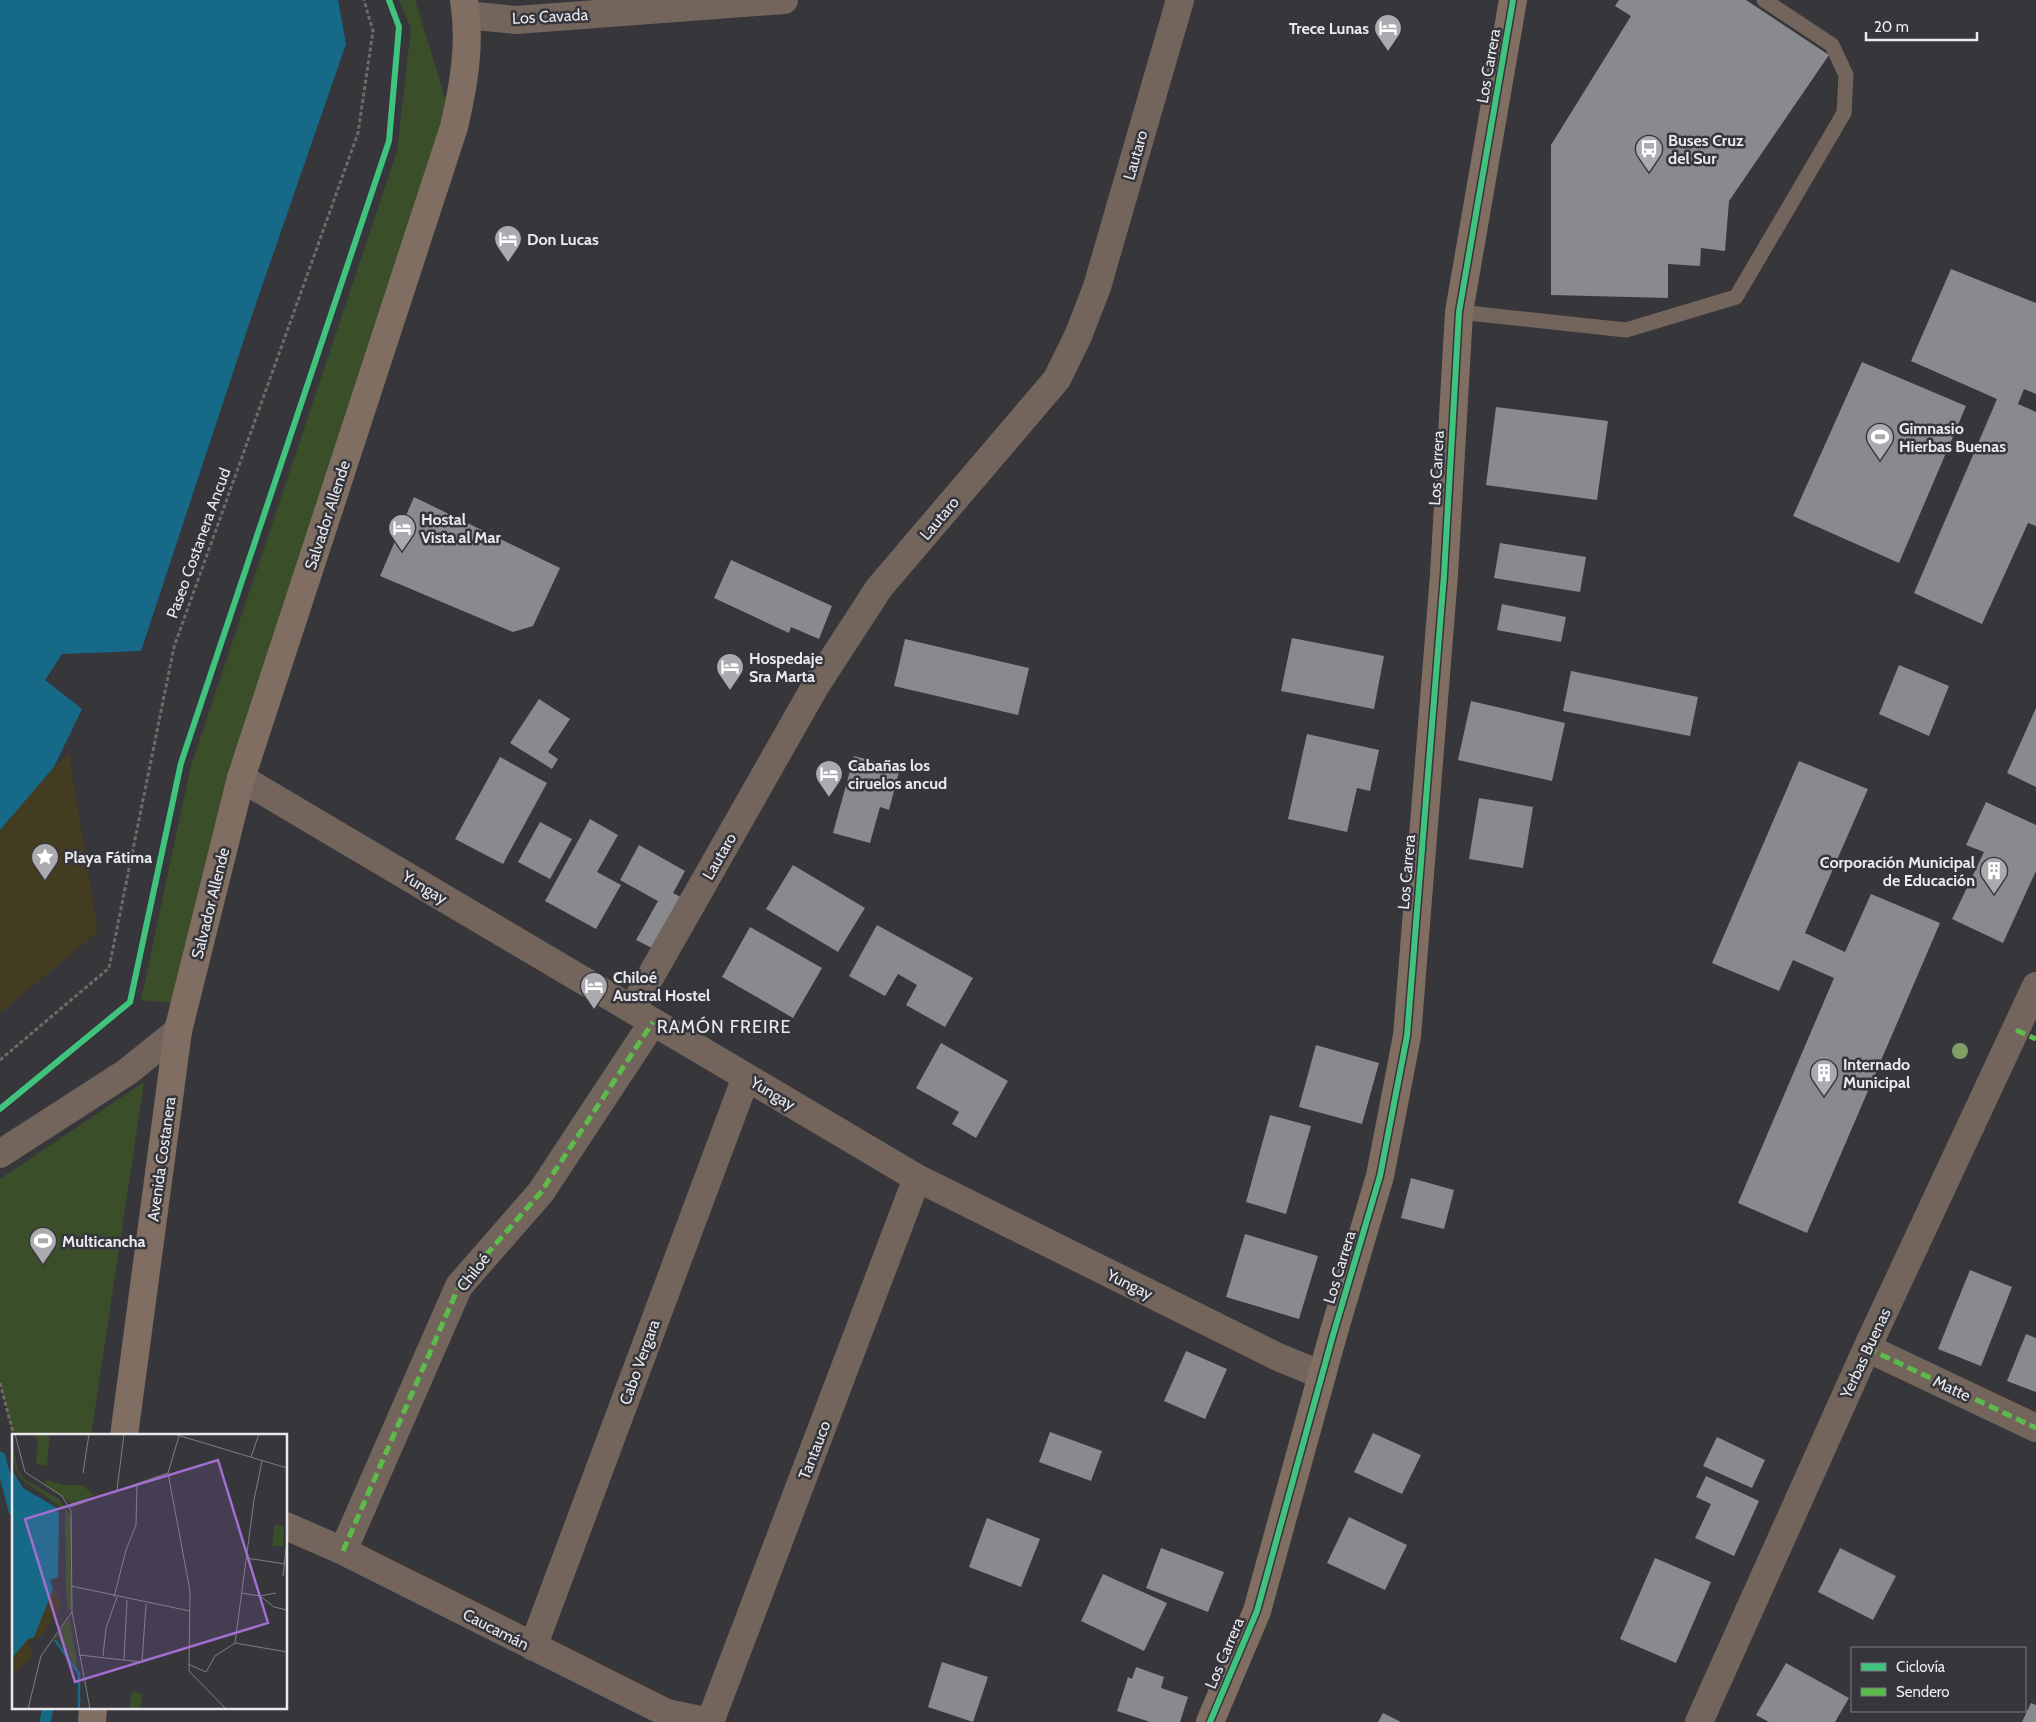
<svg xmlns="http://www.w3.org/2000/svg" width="2036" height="1722" font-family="Cabin,sans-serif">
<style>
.green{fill:#3b4e2a}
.sand{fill:#443c21}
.water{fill:#176a87}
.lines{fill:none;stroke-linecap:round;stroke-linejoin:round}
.stream{stroke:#176a87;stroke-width:11}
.building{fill:#898a8e}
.path{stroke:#726965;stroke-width:3;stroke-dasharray:4 2.5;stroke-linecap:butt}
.lane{stroke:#73655c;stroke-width:15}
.street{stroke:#73655c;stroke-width:28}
.secondary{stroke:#816e63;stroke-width:28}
.quiet{stroke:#5cbc4b;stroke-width:5;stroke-dasharray:10 5;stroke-linecap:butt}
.cycleway-casing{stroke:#35353c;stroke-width:9}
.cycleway{stroke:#40c37c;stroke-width:6}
.tree{fill:#809e66}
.labels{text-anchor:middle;stroke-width:5;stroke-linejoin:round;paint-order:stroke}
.street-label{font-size:16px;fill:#e9e9ee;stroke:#35353c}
.poi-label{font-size:16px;font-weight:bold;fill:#e9e9ee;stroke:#35353c;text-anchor:start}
.neighbourhood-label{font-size:18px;letter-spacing:1px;fill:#e9e9ee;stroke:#35353c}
.inset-river{fill:none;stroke:#176a87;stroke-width:2.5}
.inset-road{fill:none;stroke:#7e7e83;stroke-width:1}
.view{fill:#a26ecf;fill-opacity:0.15;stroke:#a26ecf;stroke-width:2.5}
.inset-edge{fill:none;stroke:#e9e9ee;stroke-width:2.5}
</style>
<rect width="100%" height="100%" fill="#36363b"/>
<path class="green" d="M399,0H415L454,127L175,1003L141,1000L190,769L397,151L411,28Z
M144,1082L91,1436H14L0,1383V1179Z"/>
<path class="sand" d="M69,753L98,932L0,1013V830L54,767Z"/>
<path class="water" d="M0,0H338L346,44L251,318L141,651L62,654L45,680L82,709L54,767L0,830Z"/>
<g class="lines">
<path class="stream" d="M0,1457L14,1510
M45,1722L48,1708"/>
</g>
<path class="building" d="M1619,0H1746L1829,55L1729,201L1725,251L1701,248L1700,266L1668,264V298L1551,295V145L1631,16L1615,6Z
M1951,269L2036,303V394L2024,389L2018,404L2036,412V526L2028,523L1982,624L1914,593L1997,399L1911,361Z
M1862,362L1966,406L1899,563L1793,516Z
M1496,407L1608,421L1597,500L1486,485Z
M414,497L560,568L533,626L513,632L380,576Z
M1500,543L1586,557L1580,592L1494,578Z
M731,560L832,606L819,639L791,627L789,633L714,598Z
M1502,604L1566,617L1561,642L1497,630Z
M1292,638L1384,656L1374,709L1281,691Z
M905,639L1029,668L1018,715L894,686Z
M1899,665L1949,686L1929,736L1879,714Z
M1571,671L1698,697L1690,736L1563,711Z
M539,699L570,719L548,752L558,759L552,769L510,743Z
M1471,701L1565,723L1552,781L1458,760Z
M2036,708V787L2007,773Z
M1307,734L1379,750L1370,791L1357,788L1347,832L1288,819Z
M854,756L900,768L889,810L880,807L870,843L833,833Z
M500,757L547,783L503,864L455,839Z
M1799,761L1868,789L1805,933L1845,952L1871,894L1940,923L1807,1233L1738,1203L1834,978L1793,960L1779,991L1712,963Z
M1479,798L1533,807L1523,868L1469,859Z
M1986,802L2036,825V871L2003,943L1952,919L1984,852L1966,845Z
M590,819L618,835L597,872L621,885L596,929L545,901Z
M540,822L572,839L550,879L518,862Z
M639,845L685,871L673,893L681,897L652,948L636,940L658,901L620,880Z
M793,865L865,908L838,952L766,909Z
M877,925L973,978L945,1027L906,1005L917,985L898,974L885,996L849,976Z
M750,927L822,968L793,1018L722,977Z
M941,1043L1008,1081L976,1138L952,1124L959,1112L916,1088Z
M1316,1045L1379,1063L1362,1124L1299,1107Z
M1270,1115L1311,1126L1286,1214L1246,1202Z
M1411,1178L1454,1190L1444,1229L1401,1218Z
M1245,1234L1318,1256L1299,1319L1226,1297Z
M1970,1270L2012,1287L1981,1366L1938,1349Z
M2026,1334L2036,1338V1392L2007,1381Z
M1186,1351L1227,1369L1205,1419L1164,1401Z
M1050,1432L1102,1451L1091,1481L1039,1462Z
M1373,1433L1421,1455L1402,1494L1354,1472Z
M1717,1437L1765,1460L1752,1488L1703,1466Z
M1706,1476L1759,1501L1734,1556L1695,1538L1711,1504L1696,1497Z
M1349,1517L1407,1545L1385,1590L1327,1563Z
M987,1518L1040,1539L1021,1587L969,1567Z
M1161,1548L1224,1572L1208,1612L1146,1588Z
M1840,1548L1896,1576L1873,1620L1818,1592Z
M1655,1558L1711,1582L1676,1663L1620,1639Z
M1103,1574L1167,1603L1144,1651L1081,1621Z
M942,1662L988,1677L973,1722L928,1707Z
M1786,1663L1849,1698L1835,1722H1769L1756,1715Z
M1136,1667L1164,1677L1161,1688L1188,1697L1180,1722H1150L1117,1711L1128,1677L1132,1679Z
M2031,1703L2036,1705V1722H2022Z
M1383,1713L1401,1722H1378Z"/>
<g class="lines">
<path class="path" d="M0,1060L109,968L174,647L358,133L373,31L364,0
M0,1383L14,1436"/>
<path class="lane" d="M1459,312L1626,330L1736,297L1844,113L1846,75L1832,45L1764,0"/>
<path class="street" d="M466,15L516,20L784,0
M241,778L917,1178L1278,1357L1322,1375
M632,1009L816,685L879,588L1057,379L1078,336L1097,287L1180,0
M0,1154L127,1072L178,1031
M1867,1348L2036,1428
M286,1526L343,1551L667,1713L710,1722L917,1178
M343,1551L459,1286L541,1192L653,1022
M533,1647L746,1077
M1699,1722L1867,1348L2036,986"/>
<path class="secondary" d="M124,1436L178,1031L241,778L454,127C464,84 471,43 464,0
M92,1722L93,1708
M1210,1722L1257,1611L1333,1335L1380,1176L1407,1036L1444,575L1459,312L1513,0"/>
<path class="quiet" d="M2016,1030L2036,1039
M1867,1348L2036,1428
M343,1551L459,1286L541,1192L653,1022"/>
<defs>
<path id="cycleway" d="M0,1109L130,1002L181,763L389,141L399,27L389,0
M1210,1722L1257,1611L1333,1335L1380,1176L1407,1036L1444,575L1459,312L1513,0"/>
</defs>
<use href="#cycleway" class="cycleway-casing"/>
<use href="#cycleway" class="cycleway"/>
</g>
<circle class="tree" cx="1960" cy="1051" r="8"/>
<defs>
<symbol id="hotel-pin" viewBox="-11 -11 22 30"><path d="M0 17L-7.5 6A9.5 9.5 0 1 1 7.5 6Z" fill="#aaaaaf" stroke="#35353c"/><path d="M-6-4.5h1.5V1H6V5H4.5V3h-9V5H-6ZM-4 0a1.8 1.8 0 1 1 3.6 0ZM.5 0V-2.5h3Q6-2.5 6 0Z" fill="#fff"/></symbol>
<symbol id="bus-pin" viewBox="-11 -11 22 30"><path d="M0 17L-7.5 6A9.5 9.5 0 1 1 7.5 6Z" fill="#aaaaaf" stroke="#35353c"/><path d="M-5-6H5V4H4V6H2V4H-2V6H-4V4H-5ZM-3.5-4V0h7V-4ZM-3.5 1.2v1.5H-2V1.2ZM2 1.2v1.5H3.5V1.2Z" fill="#fff"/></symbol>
<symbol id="stadium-pin" viewBox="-11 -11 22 30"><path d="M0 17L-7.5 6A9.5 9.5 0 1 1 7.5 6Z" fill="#aaaaaf" stroke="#35353c"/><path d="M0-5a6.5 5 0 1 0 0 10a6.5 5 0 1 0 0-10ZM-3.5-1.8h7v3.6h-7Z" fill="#fff"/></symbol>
<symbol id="sight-pin" viewBox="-11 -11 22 30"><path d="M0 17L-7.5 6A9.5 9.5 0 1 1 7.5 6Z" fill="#aaaaaf" stroke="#35353c"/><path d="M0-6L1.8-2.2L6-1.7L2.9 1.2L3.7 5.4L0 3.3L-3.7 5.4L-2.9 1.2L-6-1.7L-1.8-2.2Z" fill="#fff"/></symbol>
<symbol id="building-pin" viewBox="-11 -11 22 30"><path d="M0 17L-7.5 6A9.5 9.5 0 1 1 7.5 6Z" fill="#aaaaaf" stroke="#35353c"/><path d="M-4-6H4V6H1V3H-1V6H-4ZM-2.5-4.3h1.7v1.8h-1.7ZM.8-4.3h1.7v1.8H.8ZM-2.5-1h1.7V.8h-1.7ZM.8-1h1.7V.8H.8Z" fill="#fff"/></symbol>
</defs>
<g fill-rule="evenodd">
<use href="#hotel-pin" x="1372" y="12" width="32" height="43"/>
<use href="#bus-pin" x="1633" y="133" width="32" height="43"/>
<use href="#hotel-pin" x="492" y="223" width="32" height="43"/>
<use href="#stadium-pin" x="1864" y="421" width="32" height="43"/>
<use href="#hotel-pin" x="386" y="512" width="32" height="43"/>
<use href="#hotel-pin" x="714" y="651" width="32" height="43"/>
<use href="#hotel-pin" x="813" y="758" width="32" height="43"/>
<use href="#sight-pin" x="29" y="841" width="32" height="43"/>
<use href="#building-pin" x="1978" y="855" width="32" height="43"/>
<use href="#hotel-pin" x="578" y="970" width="32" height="43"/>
<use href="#building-pin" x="1808" y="1057" width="32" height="43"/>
<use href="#stadium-pin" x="27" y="1225" width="32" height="43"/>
</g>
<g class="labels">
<g class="street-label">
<text transform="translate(550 16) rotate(-3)" y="6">Los Cavada</text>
<text transform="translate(1488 66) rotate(-80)" y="6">Los Carrera</text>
<text transform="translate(1135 155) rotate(-74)" y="6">Lautaro</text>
<text transform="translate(1436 468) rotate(-87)" y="6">Los Carrera</text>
<text transform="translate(327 515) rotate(-72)" y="6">Salvador Allende</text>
<text transform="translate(939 518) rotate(-50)" y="6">Lautaro</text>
<text transform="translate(198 543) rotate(-70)" y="6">Paseo Costanera Ancud</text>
<text transform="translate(719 856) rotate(-60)" y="6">Lautaro</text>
<text transform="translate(1406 872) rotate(-85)" y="6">Los Carrera</text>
<text transform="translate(425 887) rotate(31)" y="6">Yungay</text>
<text transform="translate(210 903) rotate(-76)" y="6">Salvador Allende</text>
<text transform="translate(773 1093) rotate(31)" y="6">Yungay</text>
<text transform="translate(161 1159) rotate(-82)" y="6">Avenida Costanera</text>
<text transform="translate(1339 1267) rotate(-73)" y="6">Los Carrera</text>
<text transform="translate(473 1272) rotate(-52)" y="6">Chiloé</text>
<text transform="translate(1130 1284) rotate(26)" y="6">Yungay</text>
<text transform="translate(1865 1353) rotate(-65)" y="6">Yerbas Buenas</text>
<text transform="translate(639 1362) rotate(-70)" y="6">Cabo Vergara</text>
<text transform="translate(1952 1388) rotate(25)" y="6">Matte</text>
<text transform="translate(814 1450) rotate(-69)" y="6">Tantauco</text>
<text transform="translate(496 1629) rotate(27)" y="6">Caucamán</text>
<text transform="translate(1224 1653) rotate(-67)" y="6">Los Carrera</text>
</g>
<g class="poi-label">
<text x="1369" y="34" text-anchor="end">Trece Lunas</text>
<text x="1668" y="146">Buses Cruz<tspan x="1668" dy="18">del Sur</tspan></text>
<text x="527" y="245">Don Lucas</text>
<text x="1899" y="434">Gimnasio<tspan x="1899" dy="18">Hierbas Buenas</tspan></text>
<text x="421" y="525">Hostal<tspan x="421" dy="18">Vista al Mar</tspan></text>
<text x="749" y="664">Hospedaje<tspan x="749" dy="18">Sra Marta</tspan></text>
<text x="848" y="771">Cabañas los<tspan x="848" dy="18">ciruelos ancud</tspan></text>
<text x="64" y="863">Playa Fátima</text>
<text x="1975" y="868" text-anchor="end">Corporación Municipal<tspan x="1975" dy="18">de Educación</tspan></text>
<text x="613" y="983">Chiloé<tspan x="613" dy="18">Austral Hostel</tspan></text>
<text x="1843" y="1070">Internado<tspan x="1843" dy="18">Municipal</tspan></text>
<text x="62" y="1247">Multicancha</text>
</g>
<g class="neighbourhood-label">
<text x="724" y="1033">RAMÓN FREIRE</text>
</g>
</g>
<g transform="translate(12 1434)">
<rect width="275" height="275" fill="#36363b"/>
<path d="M22,0H38L35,32L24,30L26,7ZM0,5L6,37L13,46L47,65L60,84L59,175L56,176L54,153L53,76L9,45L3,35ZM35,46L51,51H70L82,61L61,71L32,49ZM263,90L272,93L271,112H260ZM58,184L66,237L46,205L42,204ZM120,258L131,260L128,275L117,274Z" fill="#3b4e2a"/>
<path d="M42,155L50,171L28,204L17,206L20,223L0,241V224L21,198Z" fill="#443c21"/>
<path d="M0,36L11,54L45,74L47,80L46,143L38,146L41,156L22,203L16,205L0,224Z" fill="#176a87"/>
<path class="inset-river" d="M43,206L67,240V275"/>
<path class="inset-road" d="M3,0L13,38L50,62L59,77L60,178L78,275M162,0L275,34M167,2L156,39L178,157L177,237L214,275M239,23L247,0M71,39L77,0M105,56L112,0M58,73L156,39M234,124L273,130M271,142L275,106M59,152L178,177M229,159L248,162L262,173L275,176M248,162L264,159M102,163L114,116L124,91L125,49M223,209L242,66L250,27M223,209L275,218M67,221L130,228L134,170M91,222L94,194L105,163M112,226L115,166M176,230L194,238L203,222L223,209M16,275L29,222L60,178"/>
<path class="view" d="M206,26L256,189L63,248L13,85Z"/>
<rect width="275" height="275" class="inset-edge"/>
</g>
<rect x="1851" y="1647" width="175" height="65" fill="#35353c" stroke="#7d7d83"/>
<rect x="1861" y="1663" width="25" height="8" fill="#40c37c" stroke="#7d7d83"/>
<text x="1896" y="1672" font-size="15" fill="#e9e9ee">Ciclovía</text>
<rect x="1861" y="1688" width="25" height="8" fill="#5cbc4b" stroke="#7d7d83"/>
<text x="1896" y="1697" font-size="15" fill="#e9e9ee">Sendero</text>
<path d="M1866 32v8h111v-8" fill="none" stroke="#e9e9ee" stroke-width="2.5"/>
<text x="1874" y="32" font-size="15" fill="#e9e9ee" stroke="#35353c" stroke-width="4" paint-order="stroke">20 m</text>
</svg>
